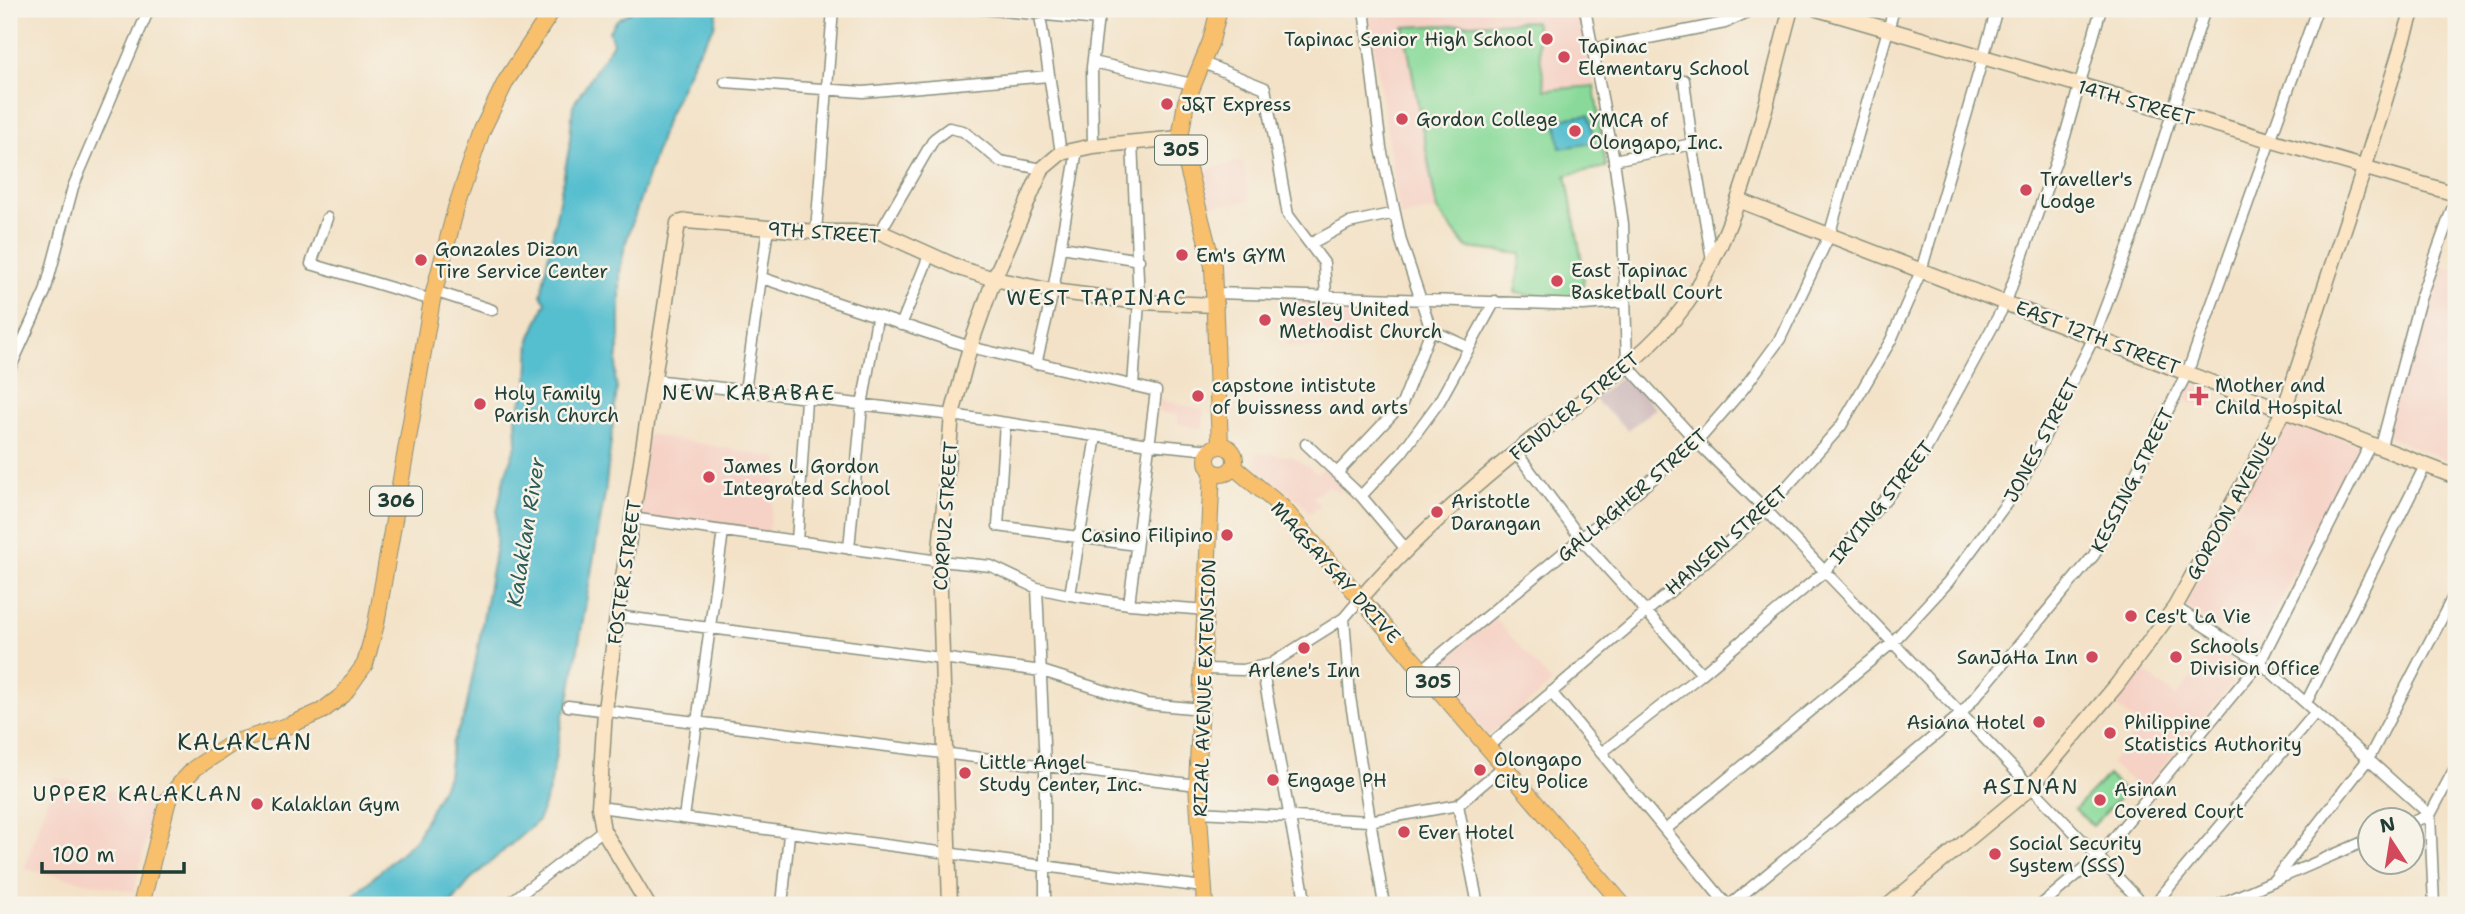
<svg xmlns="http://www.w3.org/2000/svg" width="2465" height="914" font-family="'Shantell Sans',sans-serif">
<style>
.built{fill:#f6d1c5}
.industrial{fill:#d1bfbf}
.green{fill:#89da9a;stroke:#548c67;stroke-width:2}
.water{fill:#54becf;stroke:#3a7e82;stroke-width:2}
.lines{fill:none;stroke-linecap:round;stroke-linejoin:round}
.street-casing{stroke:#89907e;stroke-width:13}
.secondary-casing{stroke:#89907e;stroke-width:17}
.primary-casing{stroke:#89907e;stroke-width:18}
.street{stroke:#fff;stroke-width:10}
.secondary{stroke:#fce5c4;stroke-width:14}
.primary{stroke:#f8bf6c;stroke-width:16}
.poi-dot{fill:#d1495b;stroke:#f7f3e8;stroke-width:2.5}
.labels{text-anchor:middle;stroke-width:5;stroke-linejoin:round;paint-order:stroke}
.shield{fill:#f7f3e8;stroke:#60746a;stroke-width:2}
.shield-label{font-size:18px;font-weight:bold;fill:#1f3d34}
.poi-label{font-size:19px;fill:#1f3d34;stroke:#f7f3e8;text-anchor:start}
.street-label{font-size:19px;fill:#1f3d34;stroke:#f7f3e8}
.neighbourhood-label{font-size:21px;letter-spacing:2px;fill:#1f3d34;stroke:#f7f3e8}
.water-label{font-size:21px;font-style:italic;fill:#2c5d5b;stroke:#f7f3e8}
.quarter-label{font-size:23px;letter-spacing:2px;fill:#1f3d34;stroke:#f7f3e8}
</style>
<rect width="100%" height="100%" fill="#f7f3e8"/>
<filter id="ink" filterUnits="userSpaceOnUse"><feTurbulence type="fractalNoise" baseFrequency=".0143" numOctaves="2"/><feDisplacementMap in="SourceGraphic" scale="14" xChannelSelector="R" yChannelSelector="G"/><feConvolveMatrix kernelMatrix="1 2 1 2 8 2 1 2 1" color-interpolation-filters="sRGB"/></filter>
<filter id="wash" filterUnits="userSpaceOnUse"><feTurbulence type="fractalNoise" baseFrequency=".00686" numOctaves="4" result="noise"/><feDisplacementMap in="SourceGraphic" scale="28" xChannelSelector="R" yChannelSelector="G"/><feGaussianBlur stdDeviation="1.57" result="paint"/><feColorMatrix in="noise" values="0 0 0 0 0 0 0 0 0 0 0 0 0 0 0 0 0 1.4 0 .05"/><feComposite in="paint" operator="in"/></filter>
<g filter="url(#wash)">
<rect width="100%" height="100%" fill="#f3e2c7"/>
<path class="built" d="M1368,9H1579L1594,86L1545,90L1404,27L1437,210L1400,217Z
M1243,161L1250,201L1209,205L1202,171Z
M2438,265L2456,271V464L2382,434Z
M1281,300L1352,302L1350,349L1287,346Z
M2190,383L2217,393L2209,411L2182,399Z
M1160,400L1204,410L1203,429L1177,424V415L1159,412Z
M2284,416L2359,445L2255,650L2184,606Z
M647,434L779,458L768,535L634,518Z
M1257,453L1292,456L1317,473L1323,469L1337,473L1342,487L1340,494L1328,486L1313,497L1320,506L1309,513L1300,501L1255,469Z
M1493,616L1552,683L1488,736L1432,668Z
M2215,647L2245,668L2143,790L2110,764L2140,726L2111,701L2138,667L2176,697Z
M55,777L155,801L134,892L24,869Z"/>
<path class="industrial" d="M1624,375L1656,408L1628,430L1594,399Z"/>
<path class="green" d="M1535,21L1545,90L1594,86L1606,167L1566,175L1584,272L1582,300L1515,293L1521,254L1467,248L1437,210L1404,27Z
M2108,775L2125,792L2093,826L2075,809Z"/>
<path class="water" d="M635,9H718L714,27L696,55L667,118L625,245L620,271V336L615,379L617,388L605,493L568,706L563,714L550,788L538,821L472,878L450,905H343L416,839L448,776L452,743L465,714L476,659L496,546L497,512L504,478L517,442L516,418L528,382L530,339L546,302L541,295L569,149L573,105L613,43L609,31L617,20Z
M1589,115L1594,143L1560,148L1556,119Z"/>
</g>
<g filter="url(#ink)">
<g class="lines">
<defs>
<path id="street" d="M981,9L1099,20
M1039,9L1061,153
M1364,9L1381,148L1401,241L1431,330L1468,347
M1585,9L1614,160L1623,224L1627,365L1697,442L1766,510L2144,905
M1593,49L1725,23L1753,9
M1093,62L1192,84
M1201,62L1265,88L1288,215L1324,263L1326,296
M1684,80L1692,144
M725,82L863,92L1049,76
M1132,141L1139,302L1133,386
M1093,146L1092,67L1099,9
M1614,160L1692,144L1712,260
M327,218L311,264L432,300
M816,232L833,9
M880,232L934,139L949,128L963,131L1000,161L1042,169
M1310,244L1349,223L1395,213
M1062,247L1139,260
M762,278L970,347L1156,391L1129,604
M434,291L492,310
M1215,293L1583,305L1625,302
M901,325L929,256
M1036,364L1053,291L1077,150
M9,371L45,292L73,187L149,9
M654,380L952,415L1149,444L1211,450
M745,391L768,228
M1005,423L998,526L1136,545
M1306,444L1361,496L1405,548
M2381,446L2420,299L2456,198
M1516,452L1582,540L1702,674
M1337,473L1402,404L1431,330
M1361,496L1402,452L1439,402L1495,301
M631,518L939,561L991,566L1037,588L1070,595L1129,604L1207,610
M797,542L806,399
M849,549L862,406L877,318
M1037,588L1045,766V905
M1070,595L1096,436
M2175,607L2260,662L2430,815L2434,905
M617,616L1042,671L1147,704L1202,709
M1344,618L1350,697L1384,905
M1262,667L1306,905
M1205,669L1243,670L1271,664L1344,618L1361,598
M1423,669L1697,442L1744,388L1780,339L1829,236L1894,9
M1551,692L1727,905
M2306,703L2426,464
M568,706L1197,785
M1486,748L1766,510L1841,426L1891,340L1921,271L1997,9
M1601,753L1702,674L1824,572L1924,453L2006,302L2065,136L2101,9
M1458,805L1478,905
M599,807L1203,887
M1198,812L1369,821L1458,805L1504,766
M2430,815L2456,766
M684,818L723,531
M2412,822L2430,815
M1665,830L1891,644L1948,582L2021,484L2095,335L2136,226L2205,9
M2274,880L2369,758L2456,591
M507,905L603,830
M782,905L789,834
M1730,905L1961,714L2094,555L2188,371L2317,9
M2041,905L2098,857L2260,662L2371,443
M2154,905L2316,712
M2218,905L2370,839"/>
<path id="secondary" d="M1817,9L2456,194
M1738,200L2456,477
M1361,598C1413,538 1473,486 1536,436C1588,395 1647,357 1687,303C1744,225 1765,101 1791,9
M648,905L603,830L599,807L605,710L617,616L678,223L686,221L816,232H880L962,269L994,279L1053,291L1139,302L1216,305
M950,905L939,561L952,415L970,347L994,279L1042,169L1061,153L1093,146L1180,138
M1889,905L2030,788L2116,686L2175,607L2284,410L2364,169L2413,9"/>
<path id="primary" d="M1219,9L1211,41L1186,102L1180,138L1213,266L1220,445
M1207 460a14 14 0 1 1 28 0a14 14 0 1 1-28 0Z
M1234,467L1283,508L1623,905
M141,905L168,800L180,784L195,768L233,743L290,725L322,711L343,695L365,664L376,624L432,300L456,208L482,130L506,81L553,9
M1205,905L1197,785L1212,471"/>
</defs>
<use href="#street" class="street-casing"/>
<use href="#secondary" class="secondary-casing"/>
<use href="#primary" class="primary-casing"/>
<use href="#street" class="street"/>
<use href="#secondary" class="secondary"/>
<use href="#primary" class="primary"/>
</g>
</g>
<g class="poi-dot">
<circle cx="1547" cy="39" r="7"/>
<circle cx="1564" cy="57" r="7"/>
<circle cx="1167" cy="104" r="7"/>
<circle cx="1402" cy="119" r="7"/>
<circle cx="1575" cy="131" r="7"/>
<circle cx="2026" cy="190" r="7"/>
<circle cx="1182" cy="255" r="7"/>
<circle cx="421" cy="260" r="7"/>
<circle cx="1557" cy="281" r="7"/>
<circle cx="1265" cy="320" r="7"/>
<circle cx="1198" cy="396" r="7"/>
<path d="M2195.5 385.5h7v7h7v7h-7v7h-7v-7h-7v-7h7z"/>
<circle cx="480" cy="404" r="7"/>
<circle cx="709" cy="477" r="7"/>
<circle cx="1437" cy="512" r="7"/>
<circle cx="1227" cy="535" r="7"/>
<circle cx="2131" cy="616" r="7"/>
<circle cx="1304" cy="648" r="7"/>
<circle cx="2092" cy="657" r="7"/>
<circle cx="2176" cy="657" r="7"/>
<circle cx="2039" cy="722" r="7"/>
<circle cx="2110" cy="733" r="7"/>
<circle cx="1480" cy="770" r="7"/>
<circle cx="965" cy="773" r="7"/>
<circle cx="1273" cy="780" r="7"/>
<circle cx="2100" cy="800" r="7"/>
<circle cx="257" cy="804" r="7"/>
<circle cx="1404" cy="832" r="7"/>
<circle cx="1995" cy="854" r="7"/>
</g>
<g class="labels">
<g class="shield">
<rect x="1155" y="135.5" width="52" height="29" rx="5"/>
<rect x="370" y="486.5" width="52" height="29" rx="5"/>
<rect x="1407" y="667.5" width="52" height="29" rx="5"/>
</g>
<g class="shield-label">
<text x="1181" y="156">305</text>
<text x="396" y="507">306</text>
<text x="1433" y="688">305</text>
</g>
<g class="poi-label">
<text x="1533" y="46" text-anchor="end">Tapinac Senior High School</text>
<text x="1578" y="53">Tapinac<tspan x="1578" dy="22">Elementary School</tspan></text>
<text x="1181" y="111">J&amp;T Express</text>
<text x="1416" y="126">Gordon College</text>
<text x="1589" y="127">YMCA of<tspan x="1589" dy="22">Olongapo, Inc.</tspan></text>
<text x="2040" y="186">Traveller's<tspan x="2040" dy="22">Lodge</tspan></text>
<text x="435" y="256">Gonzales Dizon<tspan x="435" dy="22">Tire Service Center</tspan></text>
<text x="1196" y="262">Em's GYM</text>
<text x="1571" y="277">East Tapinac<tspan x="1571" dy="22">Basketball Court</tspan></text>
<text x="1279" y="316">Wesley United<tspan x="1279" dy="22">Methodist Church</tspan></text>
<text x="1212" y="392">capstone intistute<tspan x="1212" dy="22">of buissness and arts</tspan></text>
<text x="2215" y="392">Mother and<tspan x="2215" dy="22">Child Hospital</tspan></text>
<text x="494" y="400">Holy Family<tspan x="494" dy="22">Parish Church</tspan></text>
<text x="723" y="473">James L. Gordon<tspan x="723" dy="22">Integrated School</tspan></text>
<text x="1451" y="508">Aristotle<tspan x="1451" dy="22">Darangan</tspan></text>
<text x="1213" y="542" text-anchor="end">Casino Filipino</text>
<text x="2145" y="623">Ces't La Vie</text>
<text x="2190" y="653">Schools<tspan x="2190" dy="22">Division Office</tspan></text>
<text x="2078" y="664" text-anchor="end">SanJaHa Inn</text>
<text x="1304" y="677" text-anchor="middle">Arlene's Inn</text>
<text x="2025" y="729" text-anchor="end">Asiana Hotel</text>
<text x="2124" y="729">Philippine<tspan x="2124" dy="22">Statistics Authority</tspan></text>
<text x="1494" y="766">Olongapo<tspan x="1494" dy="22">City Police</tspan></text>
<text x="979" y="769">Little Angel<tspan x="979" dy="22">Study Center, Inc.</tspan></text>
<text x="1287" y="787">Engage PH</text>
<text x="2114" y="796">Asinan<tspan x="2114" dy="22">Covered Court</tspan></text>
<text x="271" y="811">Kalaklan Gym</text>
<text x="1418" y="839">Ever Hotel</text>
<text x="2009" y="850">Social Security<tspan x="2009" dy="22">System (SSS)</tspan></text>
</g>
<g class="street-label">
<text transform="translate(2136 102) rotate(16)" y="7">14TH STREET</text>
<text transform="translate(824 232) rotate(4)" y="7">9TH STREET</text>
<text transform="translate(2098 337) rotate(21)" y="7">EAST 12TH STREET</text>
<text transform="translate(1574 406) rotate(-39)" y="7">FENDLER STREET</text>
<text transform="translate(2041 440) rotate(-62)" y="7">JONES STREET</text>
<text transform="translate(2132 480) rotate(-63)" y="7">KESSING STREET</text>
<text transform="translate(1632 495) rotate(-41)" y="7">GALLAGHER STREET</text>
<text transform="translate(1881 502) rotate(-51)" y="7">IRVING STREET</text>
<text transform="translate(2231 506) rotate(-61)" y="7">GORDON AVENUE</text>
<text transform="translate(945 516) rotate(-86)" y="7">CORPUZ STREET</text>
<text transform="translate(1726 540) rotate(-41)" y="7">HANSEN STREET</text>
<text transform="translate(624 572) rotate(-82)" y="7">FOSTER STREET</text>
<text transform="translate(1336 572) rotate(48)" y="7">MAGSAYSAY DRIVE</text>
<text transform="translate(1204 688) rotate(-88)" y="7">RIZAL AVENUE EXTENSION</text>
</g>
<g class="neighbourhood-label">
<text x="1097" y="305">WEST TAPINAC</text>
<text x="749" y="400">NEW KABABAE</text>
<text x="2031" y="794">ASINAN</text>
<text x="138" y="801">UPPER KALAKLAN</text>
</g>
<g class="water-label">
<text transform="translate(526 532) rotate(-81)" y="7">Kalaklan River</text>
</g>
<g class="quarter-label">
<text x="245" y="750">KALAKLAN</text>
</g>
</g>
<rect width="2465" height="914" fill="none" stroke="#f7f3e8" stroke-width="35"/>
<g transform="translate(2391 841) rotate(348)"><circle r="33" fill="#f7f3e8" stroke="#a1aaa0" stroke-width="2"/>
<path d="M0-5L12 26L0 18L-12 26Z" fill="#d1495b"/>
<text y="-10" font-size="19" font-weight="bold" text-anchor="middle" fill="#1f3d34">N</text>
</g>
<path d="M42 862v10h142v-10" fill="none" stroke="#1f3d34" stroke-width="3.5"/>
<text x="52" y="862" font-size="21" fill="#1f3d34" stroke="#f7f3e8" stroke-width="5" paint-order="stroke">100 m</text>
</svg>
